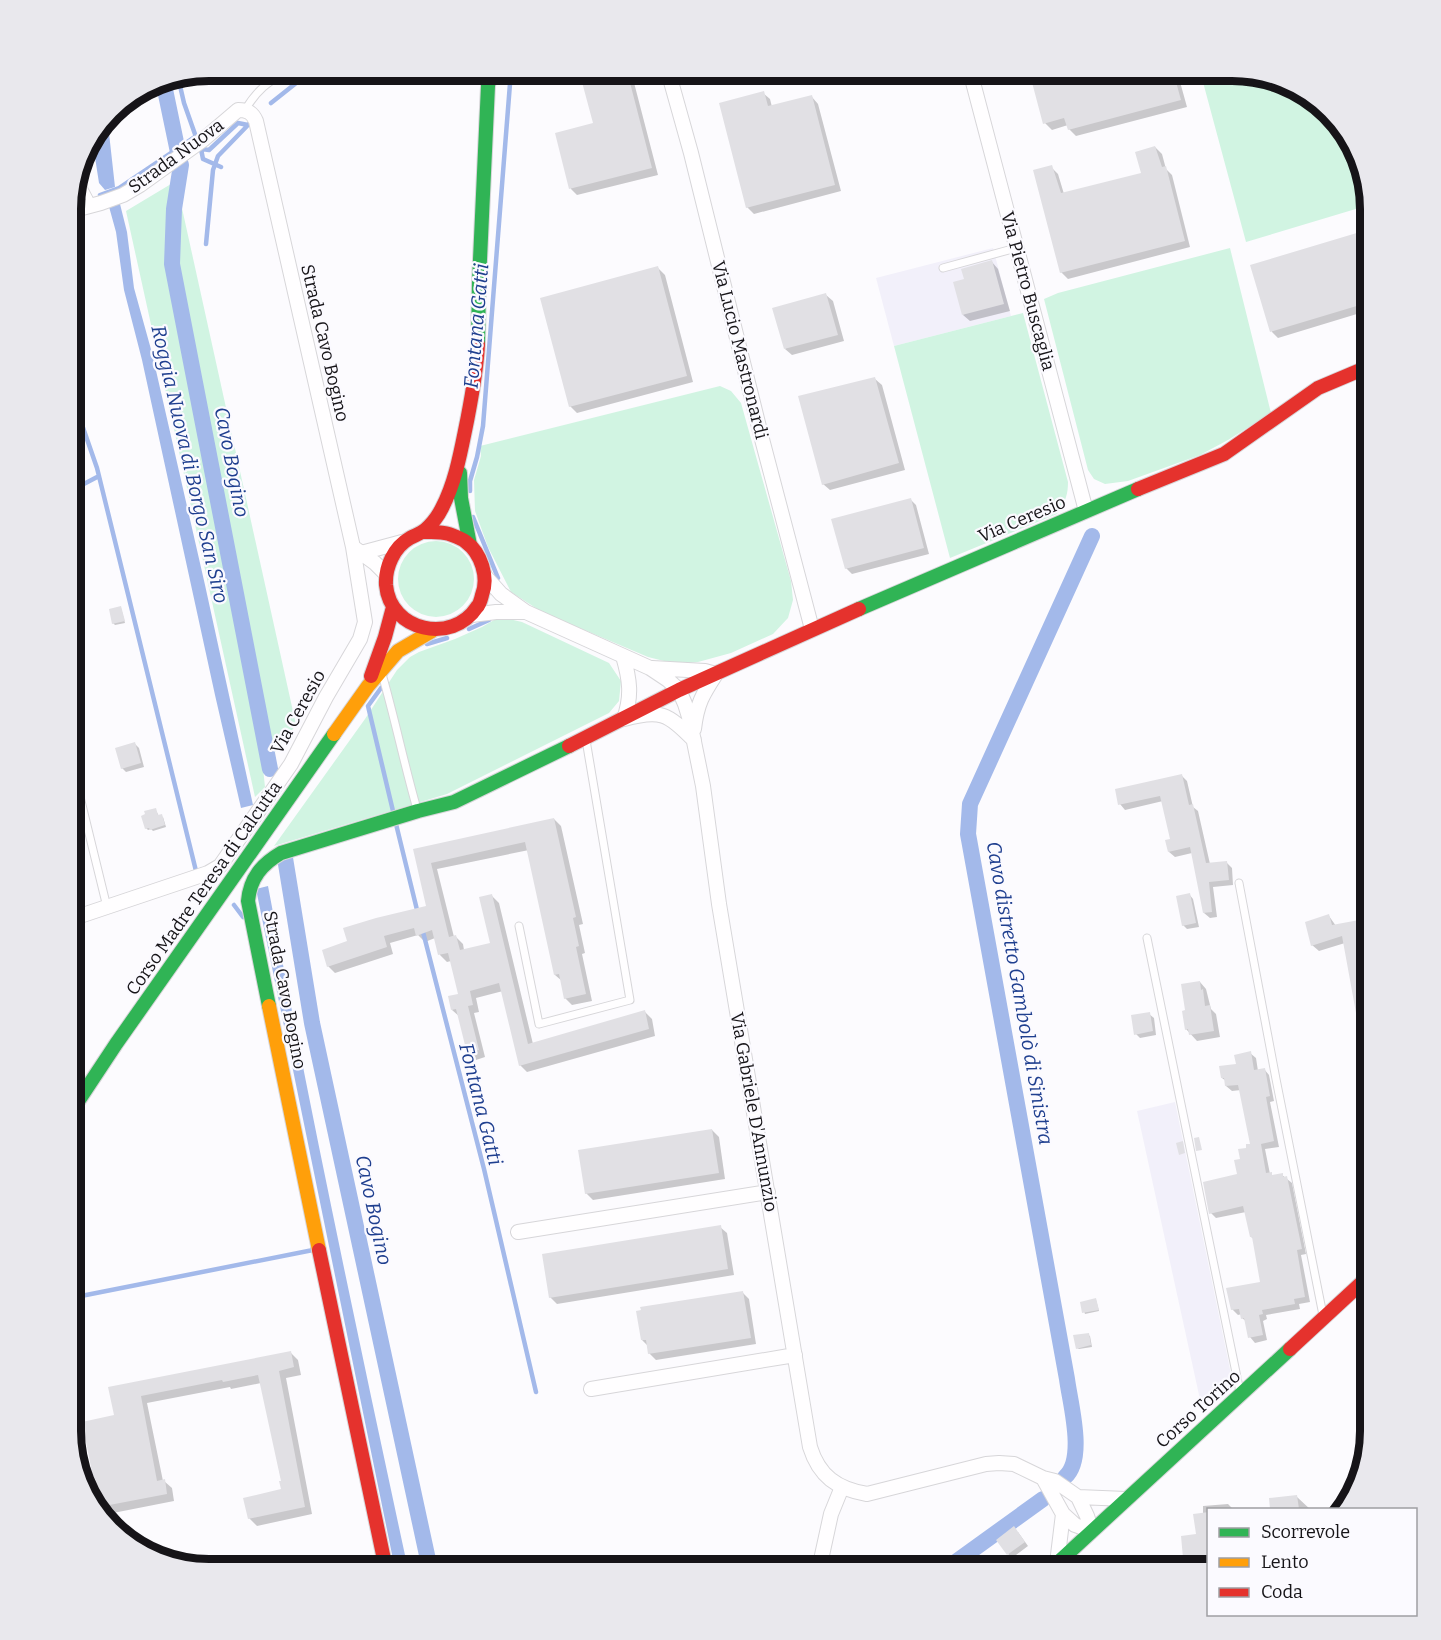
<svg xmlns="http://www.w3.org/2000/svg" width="1441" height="1640" font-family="Bitter,serif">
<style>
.built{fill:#f2f0fa}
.green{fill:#d1f4e2}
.water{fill:#a3b9ea}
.shadow{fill:#0003}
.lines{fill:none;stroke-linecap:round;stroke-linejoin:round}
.stream{stroke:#a3b9ea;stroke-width:4.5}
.canal{stroke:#a3b9ea;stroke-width:16}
.building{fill:#e1e0e4}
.lane-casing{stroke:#d7d6d9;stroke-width:9}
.street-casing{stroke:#d7d6d9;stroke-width:16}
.fast-casing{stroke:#d7d6d9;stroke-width:16}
.slow-casing{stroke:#d7d6d9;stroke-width:16}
.jam-casing{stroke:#d7d6d9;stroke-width:16}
.lane{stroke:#fffeff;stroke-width:7}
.street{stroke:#fffeff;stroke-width:14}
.fast{stroke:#30b455;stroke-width:14}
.slow{stroke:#ff9f0a;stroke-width:14}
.jam{stroke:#e5322d;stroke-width:14}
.labels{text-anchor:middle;stroke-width:4.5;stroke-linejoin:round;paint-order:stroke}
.street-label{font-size:18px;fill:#161418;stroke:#fbfaff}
.water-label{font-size:20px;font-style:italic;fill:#1f3f8f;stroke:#fbfaff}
.rim{fill:none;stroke:#161418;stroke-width:8}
</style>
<rect width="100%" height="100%" fill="#fcfbfe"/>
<path class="built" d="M993,248L1011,316L894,346L876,278Z
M1175,1102L1232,1379L1201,1404L1137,1111Z"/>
<path class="green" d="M1200,71H1241L1294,85L1342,125L1369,205L1246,242Z
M176,181L296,725L263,768L265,787L255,797L126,211Z
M1230,248L1271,413L1228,440L1200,455L1128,481L1105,484L1094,479L1088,470L1044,299L1058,293Z
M1023,313L1068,482C1068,495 1065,503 1057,514L950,558L894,346Z
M720,386L731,391L741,403L791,581L793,600L788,618L773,634L731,653L698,662L676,664L648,657L542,612L511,592L488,547L475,511L474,480L481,456L480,446Z
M398 579a38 38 0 1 1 76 0a38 38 0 1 1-76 0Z
M509,619L522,622L609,663L621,681L619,701L609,713L447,794L274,846L365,719L397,670L410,657L419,652L455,639L482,627L494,620Z"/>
<path class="water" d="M105,122L109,133L115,187L105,190L99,183L92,138Z
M119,200L127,232L134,288L152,353L205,585L253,805L241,808L215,695L142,360L124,290L116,232L108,203Z
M268,886C311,1115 359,1342 408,1569H395L256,889Z"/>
<path class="shadow" d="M580,71H631L658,175L577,195L571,189L556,134L594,124Z
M717,71H764L725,82L718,75Z
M1031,71H1177L1187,107L1076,136L1069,129L1068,125L1052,130L1045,123Z
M763,93L770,99L772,107L812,97L818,104L841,191L754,214L747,207Z
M1155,147L1162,154L1166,169L1172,175L1190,247L1068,279L1061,272L1051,167L1058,174L1064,194L1143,174Z
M1370,230V310L1278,338L1272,332L1252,266Z
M992,262L998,269L1010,311L970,321L963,315Z
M658,268L665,275L693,382L577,413L570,406Z
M826,295L833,301L844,341L792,355L785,349Z
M875,379L882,385L905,470L830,490L823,484Z
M910,499L916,505L929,554L852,574L846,568Z
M121,608L125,623L115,625L113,623Z
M135,744L139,748L144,767L126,772L122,768Z
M1182,776L1187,781L1193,807L1198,811L1210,864L1226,862L1232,868L1233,885L1213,887L1217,917L1210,918L1204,913L1192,853L1175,857L1169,852L1172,840L1163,801L1125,810L1120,804Z
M155,809L159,816L163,817L166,827L153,831L151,829L148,830L146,828L147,815Z
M554,819L561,826L583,924L579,925L585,953L582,954L592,1001L572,1005L565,998L562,981L555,975L529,850L437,869L454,937H456L463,944L464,950L492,944V896L499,903L533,1044L645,1012L652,1019L655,1036L527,1072L520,1065L503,991L476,998L479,1012L474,1013L485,1057L476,1060L469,1052L460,1017L452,1010L460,995L451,961L447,962L440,955L435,938L425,942L418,935L390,943L393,954L335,973L328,966L428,907L415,850Z
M1189,894L1193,899L1199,927L1187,929L1183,925Z
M1329,916L1336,926L1370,919V1085L1345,943L1319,951L1312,945Z
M1200,982L1206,989L1211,1009L1216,1014L1220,1037L1197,1041L1186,1029L1187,1011Z
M1149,1014L1154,1018L1156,1035L1140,1038L1136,1034Z
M1250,1053L1256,1058L1258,1071L1264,1069L1269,1075L1274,1101L1270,1102L1279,1147L1265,1149L1270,1174L1274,1176L1282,1175L1292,1183L1306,1254L1301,1255L1310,1302L1299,1304L1300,1309L1266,1315L1267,1319L1263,1321L1267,1340L1255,1343L1250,1337L1247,1322L1242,1318V1314L1238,1315L1232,1309L1262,1283L1254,1239L1251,1237L1246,1212L1216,1218L1211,1213L1239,1176L1242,1160L1251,1145L1241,1090L1232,1091L1226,1086V1081L1222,1078Z
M712,1130L719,1137L725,1179L593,1200L586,1193Z
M720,1227L727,1233L734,1275L557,1304L550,1297Z
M743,1293L749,1299L756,1344L656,1360L649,1353L648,1346L642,1340Z
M1096,1300L1099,1311L1085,1314L1081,1303Z
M1088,1335L1090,1336L1092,1347L1079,1349L1077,1348Z
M291,1353L298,1360L301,1375L286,1378L312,1514L257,1526L249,1518L283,1490L282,1483L261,1383L231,1389L230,1387L147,1403L163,1481H164L172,1488L174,1501L108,1514L101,1507L116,1417L110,1388Z
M1366,1367H1370V1412Z
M1370,1434L1367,1448L1365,1435Z
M1297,1497L1311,1510H1272L1271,1499Z
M1228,1504L1234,1510H1208V1569H1186L1183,1537L1197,1536L1203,1514V1506Z
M1018,1532L1028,1546L1012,1558L1008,1554Z"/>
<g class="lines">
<path class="stream" d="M178,77L184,103L196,137
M271,103L310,72L315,71
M201,149L203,159L221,167
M202,149L209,150L238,123L248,125
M100,195L119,188L196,136
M71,204L80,201
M206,244L213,170L218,156L250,123
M71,393L97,468L196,871
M470,491V481L477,457L483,426L511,71
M71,502L80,486L99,476
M473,517L498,578
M469,629L489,620
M427,644L447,638
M381,688L368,706L393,811
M396,824L418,914
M234,905L243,917
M422,928L484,1169L536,1392
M71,1298L313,1250L312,1249"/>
<path class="canal" d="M163,80L178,152
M180,162L181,165L174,209L172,264L270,769
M285,858L312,1023L430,1569
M1065,1477C1086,1459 1070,1403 1067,1379L968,834L970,804L1092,536
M946,1569L1043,1499"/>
</g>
<path class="building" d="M579,71H627L652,168L569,189L555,133L593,123Z
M1029,71H1173L1181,100L1068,130L1064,118L1043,124Z
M764,91L768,106L812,95L835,185L746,208L719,103Z
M1155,146L1162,167L1166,166L1185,241L1060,273L1033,170L1052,165L1061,193L1141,173L1135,152Z
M1370,229V302L1270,332L1250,265Z
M992,260L1004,304L962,315L953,282L964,279L961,269Z
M658,266L687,376L569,407L540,298Z
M826,293L838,335L784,349L772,308Z
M875,377L899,463L822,485L798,396Z
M911,498L924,548L845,569L831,519Z
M121,606L125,621L112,624L109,609Z
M135,742L141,763L121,769L115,748Z
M1182,774L1189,805L1193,804L1206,863L1227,861L1229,880L1209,882L1212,912L1203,913L1190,847L1168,852L1165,840L1170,839L1160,796L1118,805L1115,789Z
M156,808L158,815L162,814L165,825L150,830L149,828L145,829L141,816L145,814L144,811Z
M554,818L576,917L573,918L579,946L576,947L586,994L564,999L559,974L554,975L525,842L431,863L449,937L456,935L460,950L490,943L479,897L492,894L528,1044L645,1010L649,1029L519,1066L499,983L470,991L473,1005L468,1006L479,1050L467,1053L456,1009L451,1010L448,996L458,994L448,953L438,955L432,930L416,936L414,928L384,936L387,947L327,967L322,950L347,941L343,928L376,918L426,906L413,849Z
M1190,893L1196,923L1182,926L1176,896Z
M1329,914L1332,925L1370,918V1057H1364L1342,936L1311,946L1305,922Z
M1200,981L1201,990L1203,989L1205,1006L1210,1005L1214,1031L1189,1035L1188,1029L1185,1030L1182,1011L1185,1010L1181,984Z
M1150,1012L1153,1031L1134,1035L1131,1015Z
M1251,1051L1254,1070L1265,1068L1270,1096L1266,1097L1274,1141L1261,1144L1266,1173L1272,1172V1175L1283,1173V1177L1287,1176L1302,1249L1297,1250L1305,1297L1294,1299L1295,1304L1262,1310L1263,1314L1259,1315L1263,1335L1248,1338L1244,1318L1241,1319L1239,1309L1231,1310L1226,1288L1260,1282L1252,1237H1250L1243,1206L1209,1214L1203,1182L1237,1174L1234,1160L1240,1159L1238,1149L1246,1148V1144H1250L1238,1085L1225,1086L1224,1078H1221L1219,1066L1236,1064L1234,1055Z
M712,1129L719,1173L585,1194L578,1150Z
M1199,1137L1202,1150L1196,1151L1194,1138Z
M1183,1141L1185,1153L1179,1155L1176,1143Z
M721,1225L728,1269L549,1298L542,1254Z
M743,1291L751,1338L648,1354L646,1340H641L636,1311L641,1310L640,1307Z
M1096,1298L1099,1310L1082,1313L1080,1302Z
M1089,1333L1091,1345L1076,1349L1073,1335Z
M291,1351L294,1367L279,1371L305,1507L248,1519L243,1498L281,1489L279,1481H281L258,1375L223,1382L222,1380L141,1396L157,1481L165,1479L167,1494L99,1507L82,1422L114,1415L108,1387Z
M1297,1495L1299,1509H1270L1269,1498Z
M1209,1512V1569H1184L1181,1536L1196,1534L1193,1514Z
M1014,1526L1025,1542L1007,1555L996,1540Z"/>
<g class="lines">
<defs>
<path id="lane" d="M245,110C257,90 267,83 286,71
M80,167L84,189L92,204
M943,268L1016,248
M382,674C395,719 404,764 417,809
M71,760L107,907
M1239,883L1276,1079L1323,1315
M519,926L539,1024L630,1000L586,740
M1147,938L1240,1392"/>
<path id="street" d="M668,71L691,153L763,443L812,629
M970,71L1086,511
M71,211L101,203L123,195L140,185L204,139L238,110C247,110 252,112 256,121L353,547L375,563L386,574
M361,553L402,542
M485,576L501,594L526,612L650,668L668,680L679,690L685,704L689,717L703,786L719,904L810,1447C819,1476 837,1489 867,1494L986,1464L999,1463L1014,1464L1043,1478L1055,1481L1078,1497L1126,1499
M472,615L496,612H526
M623,656C630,680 632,696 624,719C660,709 667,713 694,740
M652,668L705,671L716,674C703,694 697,703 694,729
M71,919L208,873L220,866L291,764L326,697L360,639L365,622L353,547
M518,1232L768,1192
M591,1389L795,1355
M1043,1478L1063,1514L1057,1563
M1078,1497L1087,1516L1092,1531
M1063,1514L1075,1525L1092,1531
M819,1569L831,1514L842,1487"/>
<path id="fast" d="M478,344L479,281L488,86L491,71
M460,473L461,498L470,545
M859,609L1138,489
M269,1006L248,901C250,878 262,864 281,853L418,811L454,802L569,746
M71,1112L116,1044L334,734
M1051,1569L1290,1349"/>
<path id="slow" d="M334,734L368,686L398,651L432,631
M269,1006L319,1250"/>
<path id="jam" d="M1138,489L1224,454L1318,388L1370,366
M422,532C431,532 441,531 449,534C454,536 461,538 466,542C481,553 489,577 482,595C481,599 480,604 477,607C452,645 390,631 386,585C385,567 394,547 410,538C415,535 420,534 425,530C432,524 438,516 442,508C456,481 461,450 467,421C472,395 477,370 478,344
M371,676L385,637L393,607
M569,746L679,690L859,609
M319,1250L386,1569
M1290,1349L1370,1275"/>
</defs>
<use href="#lane" class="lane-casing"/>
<use href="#street" class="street-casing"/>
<use href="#fast" class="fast-casing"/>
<use href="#slow" class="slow-casing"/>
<use href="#jam" class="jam-casing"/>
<use href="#lane" class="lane"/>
<use href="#street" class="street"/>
<use href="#fast" class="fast"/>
<use href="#slow" class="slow"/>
<use href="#jam" class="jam"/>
</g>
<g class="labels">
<g class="street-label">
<text transform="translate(176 156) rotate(-36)" y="6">Strada Nuova</text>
<text transform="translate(1028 291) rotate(75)" y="6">Via Pietro Buscaglia</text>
<text transform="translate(325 343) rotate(77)" y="6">Strada Cavo Bogino</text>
<text transform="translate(740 350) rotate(76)" y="6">Via Lucio Mastronardi</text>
<text transform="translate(1022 519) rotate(-23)" y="6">Via Ceresio</text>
<text transform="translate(298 712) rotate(-61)" y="6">Via Ceresio</text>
<text transform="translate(204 888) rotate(-55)" y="6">Corso Madre Teresa di Calcutta</text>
<text transform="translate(285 990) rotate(79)" y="6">Strada Cavo Bogino</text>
<text transform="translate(754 1112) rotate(80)" y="6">Via Gabriele D'Annunzio</text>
<text transform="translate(1198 1409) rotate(-42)" y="6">Corso Torino</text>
</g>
<g class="water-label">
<text transform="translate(476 326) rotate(-85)" y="7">Fontana Gatti</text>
<text transform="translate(232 462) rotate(79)" y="7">Cavo Bogino</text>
<text transform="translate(190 464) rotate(77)" y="7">Roggia Nuova di Borgo San Siro</text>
<text transform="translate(1020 993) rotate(80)" y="7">Cavo distretto Gambolò di Sinistra</text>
<text transform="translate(481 1104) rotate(76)" y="7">Fontana Gatti</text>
<text transform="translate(374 1210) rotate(78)" y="7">Cavo Bogino</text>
</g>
</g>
<path d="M0 0H1441V1640H0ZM209 81H1232A128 128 0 0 1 1360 209V1431A128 128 0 0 1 1232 1559H209A128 128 0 0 1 81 1431V209A128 128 0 0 1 209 81Z" fill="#e9e8ed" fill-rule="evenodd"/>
<path class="rim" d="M209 81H1232A128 128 0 0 1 1360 209V1431A128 128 0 0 1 1232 1559H209A128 128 0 0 1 81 1431V209A128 128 0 0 1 209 81Z"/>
<rect x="1207" y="1508" width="210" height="108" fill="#fbfaff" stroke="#9f9ea3" stroke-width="1.5"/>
<rect x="1219" y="1528" width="30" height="9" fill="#30b455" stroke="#9f9ea3" stroke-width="1.5"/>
<text x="1261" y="1538" font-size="18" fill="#161418">Scorrevole</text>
<rect x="1219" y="1558" width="30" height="9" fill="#ff9f0a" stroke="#9f9ea3" stroke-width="1.5"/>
<text x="1261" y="1568" font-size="18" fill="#161418">Lento</text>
<rect x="1219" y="1588" width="30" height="9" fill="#e5322d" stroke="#9f9ea3" stroke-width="1.5"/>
<text x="1261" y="1598" font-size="18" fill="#161418">Coda</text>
</svg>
